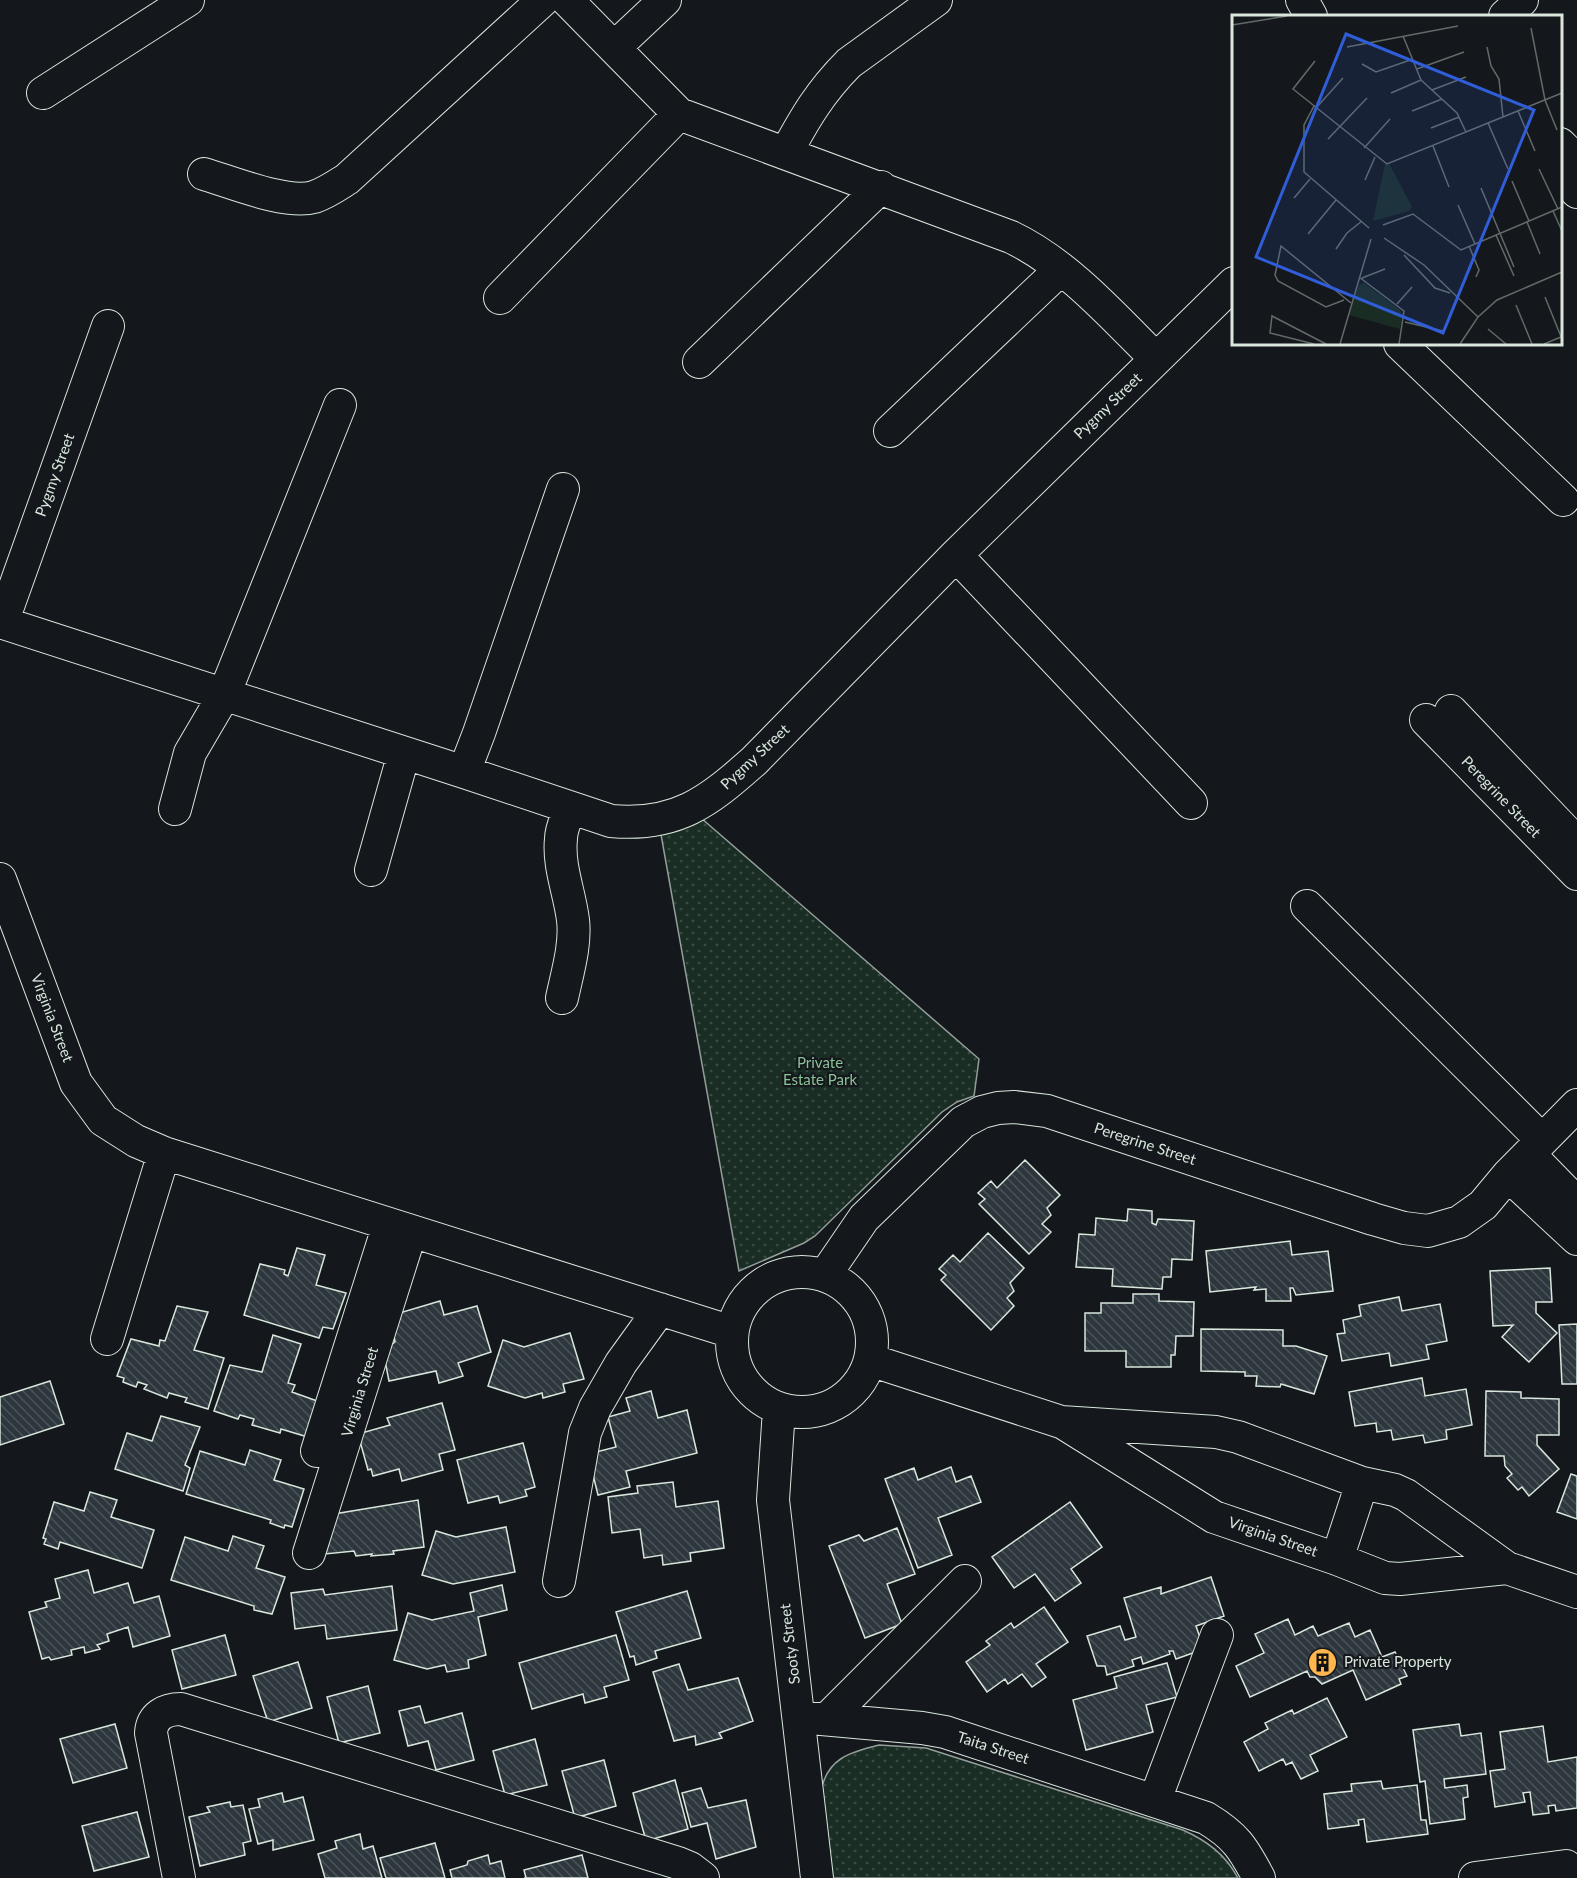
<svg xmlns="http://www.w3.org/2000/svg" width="1577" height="1878" font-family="Lato,sans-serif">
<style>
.park{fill:url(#park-dots);stroke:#939e99;stroke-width:1.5}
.building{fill:url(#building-back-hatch);stroke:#d8e6dc;stroke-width:1.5}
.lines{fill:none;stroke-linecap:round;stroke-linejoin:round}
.minor-casing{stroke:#d8e6dc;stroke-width:34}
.minor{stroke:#14181c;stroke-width:32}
.labels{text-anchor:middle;stroke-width:4.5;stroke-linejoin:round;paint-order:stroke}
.street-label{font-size:15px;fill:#d8e6dc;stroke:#14181c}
.park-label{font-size:15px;fill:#8ac095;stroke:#14181c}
.poi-label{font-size:15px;fill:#d8e6dc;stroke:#14181c;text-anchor:start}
.inset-road{fill:none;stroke:#626a69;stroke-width:1.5}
.view{fill:#305dd8;fill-opacity:0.15;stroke:#305dd8;stroke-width:3}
.inset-edge{fill:none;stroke:#d8e6dc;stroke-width:3}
</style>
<defs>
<pattern id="park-dots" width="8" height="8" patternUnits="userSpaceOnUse" patternTransform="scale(1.5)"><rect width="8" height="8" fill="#1a2d24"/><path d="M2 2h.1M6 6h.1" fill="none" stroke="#3b4b43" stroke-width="1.8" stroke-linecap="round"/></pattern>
<pattern id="building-back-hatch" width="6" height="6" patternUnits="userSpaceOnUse" patternTransform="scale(1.5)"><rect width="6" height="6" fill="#2c363c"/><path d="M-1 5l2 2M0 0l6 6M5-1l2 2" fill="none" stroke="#4a5358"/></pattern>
</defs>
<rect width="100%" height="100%" fill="#14181c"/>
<path class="park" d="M701,818L979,1059L974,1096L957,1102L942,1112L815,1236L804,1243L739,1271L660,829Z
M879,1745L926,1748L1183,1830C1207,1841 1225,1854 1238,1878H831L821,1792C826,1759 850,1752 879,1745Z"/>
<path class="building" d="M1025,1160L1060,1195L1047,1208L1051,1215L1042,1224L1051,1232L1029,1254L979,1204L985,1199L978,1193L991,1181L997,1188Z
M1128,1209L1152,1211V1223L1156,1225L1158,1219L1194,1221L1192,1260L1172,1259L1171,1277H1163L1162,1289L1112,1286L1113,1269L1076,1267L1079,1234L1095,1235L1096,1218L1127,1221Z
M988,1233L1024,1268L1010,1283L1014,1291L1007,1298L1014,1306L991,1330L941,1280L946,1275L939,1269L953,1255L960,1262Z
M1290,1241L1292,1255L1328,1251L1333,1291L1296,1295L1293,1288H1290L1291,1301H1266V1289L1254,1290L1256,1287L1210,1292L1206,1251Z
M297,1248L325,1255L316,1285L346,1293L333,1329L323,1327L319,1338L244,1315L260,1264L285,1270L284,1274L288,1276Z
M1550,1268L1552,1302H1536V1313L1557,1333L1529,1362L1502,1337L1513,1325L1493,1326L1490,1271Z
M1133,1294H1159V1301L1194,1302L1193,1336H1176L1175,1355H1171V1367H1126V1351H1085V1313H1101V1303H1133Z
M1399,1297L1402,1311L1440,1304L1447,1341L1426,1345L1429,1359L1391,1366L1389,1353L1342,1361L1337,1334L1345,1333L1343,1320L1361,1316L1359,1305Z
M440,1301L444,1315L477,1306L491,1352L458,1363L463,1376L439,1383L436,1371L389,1381L383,1351L395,1342L393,1329L396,1314Z
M177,1306L208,1312L194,1350L224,1358L208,1409L185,1402L187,1398L169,1393L167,1398L144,1389L147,1385L138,1382L136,1387L123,1382L124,1378L117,1376L131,1339L159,1346L160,1340L165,1341Z
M1577,1324V1384H1562L1559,1325Z
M1201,1329L1283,1330V1346H1296L1327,1356L1314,1394L1281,1384L1280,1387L1256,1386L1257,1376H1245V1372L1201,1371Z
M570,1333L584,1379L563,1384L565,1392L543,1398L542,1393L525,1398L488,1386L503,1340L524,1347Z
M273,1335L301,1344L288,1383L295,1385L292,1392L320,1402L311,1438L281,1429L280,1433L252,1425L254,1419L240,1415L238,1419L214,1411L230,1365L262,1372Z
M1422,1378L1425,1396L1466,1389L1472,1425L1446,1430L1447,1439L1425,1443L1423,1435L1393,1440L1391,1430L1377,1432L1376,1423L1355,1426L1349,1392Z
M50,1381L64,1424L0,1445V1397Z
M651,1391L658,1418L687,1410L697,1453L626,1471L630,1487L598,1495L588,1454L616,1447L608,1417L630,1411L626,1398Z
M1486,1391L1521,1392V1398L1559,1399V1435H1537V1445L1559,1469L1529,1496L1522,1487L1518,1490L1507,1478L1512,1474L1505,1466L1504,1456H1485Z
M442,1403L455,1450L439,1454L443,1470L402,1481L399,1469L373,1476L371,1469L368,1470L358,1434L390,1425L387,1418Z
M161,1416L200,1427L185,1465L190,1468L183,1491L115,1469L127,1433L152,1441Z
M523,1443L535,1487L525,1490L527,1496L500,1503L498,1496L468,1503L457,1460Z
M250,1450L281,1460L274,1480L304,1489L292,1527L285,1525L284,1528L270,1523L271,1520L186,1494L200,1451L245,1465Z
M951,1467L956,1482L971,1476L981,1502L938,1518L952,1555L918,1568L885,1479L914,1468L918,1480Z
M1571,1474L1577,1476V1519L1557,1512Z
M673,1482L676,1507L718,1501L724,1548L690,1553L691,1561L663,1565L662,1555L644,1558L640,1529L612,1533L608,1497L638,1493L637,1486Z
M90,1492L117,1500L111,1517L154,1530L142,1568L60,1542L58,1549L44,1544L46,1539L43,1538L54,1502L84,1511Z
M418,1500L424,1547L393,1551L394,1554L371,1556L372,1554L356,1556L354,1551L325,1554L328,1515Z
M1070,1502L1102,1547L1071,1569L1081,1583L1055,1601L1035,1574L1014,1588L992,1557Z
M506,1527L515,1572L453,1584L422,1575L436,1531L456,1537Z
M897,1528L915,1574L887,1584L902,1624L865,1638L829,1546L859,1535L864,1541Z
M233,1536L264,1546L256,1568L285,1577L272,1614L254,1610V1606L171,1580L185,1537L228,1551Z
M88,1570L94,1593L128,1583L134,1603L159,1596L170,1636L133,1647L128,1627L107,1634L109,1641L97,1645L100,1649L85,1653L84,1647L71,1650L72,1655L51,1660L49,1657L42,1659L29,1612L47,1607L45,1602L60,1598L55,1579Z
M1211,1577L1224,1616L1196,1626L1204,1649L1176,1659L1173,1651H1169L1170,1654L1143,1664L1141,1657L1132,1660L1134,1666L1107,1675L1105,1666H1097L1087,1636L1120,1626L1125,1640L1136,1637L1124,1598L1161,1587V1594Z
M502,1585L507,1610L478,1617L486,1655L468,1660L469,1668L447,1672L445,1665L427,1669L394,1660L408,1613L432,1620L474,1611L470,1593Z
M392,1586L397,1630L327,1639L325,1625L295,1629L291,1593L323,1589L325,1595Z
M687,1591L701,1638L655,1651L657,1658L636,1665L634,1656L630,1657L616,1612Z
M1044,1607L1068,1642L1036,1664L1046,1677L1032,1687L1022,1674L1008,1684L1005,1679L987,1692L966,1662L990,1645L986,1641L1011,1623L1014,1628Z
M1288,1619L1295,1635L1313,1626L1318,1636L1349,1623L1355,1637L1370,1630L1382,1657L1395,1652L1407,1676L1399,1679L1401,1684L1366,1700L1353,1670L1322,1684L1315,1677H1310L1307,1671L1250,1697L1236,1666L1264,1653L1255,1634Z
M225,1635L236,1675L182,1689L172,1650Z
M616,1635L629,1680L604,1687L607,1697L585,1703L583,1694L532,1709L519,1663Z
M298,1662L312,1708L268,1722L253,1676Z
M1167,1663L1177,1697L1146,1705L1153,1732L1086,1750L1073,1700L1117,1688L1114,1677Z
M679,1664L688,1690L738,1678L753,1721L719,1733L722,1738L696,1745L695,1736L674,1741L653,1672Z
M368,1686L380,1733L339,1743L327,1697Z
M1327,1698L1347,1737L1310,1755L1318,1771L1301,1779L1292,1762L1286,1765L1283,1759L1259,1771L1244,1742L1268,1729L1265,1723L1292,1710L1294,1714Z
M420,1706L425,1723L462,1713L474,1760L436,1770L428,1741L408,1746L399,1711Z
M115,1724L127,1768L73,1783L60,1739Z
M1459,1724L1461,1736L1481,1733L1486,1774L1444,1779L1445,1788L1467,1785L1468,1797L1463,1798L1465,1819L1430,1824L1425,1781L1420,1782L1413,1730Z
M1543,1726L1548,1762L1577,1757V1808L1556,1811L1555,1805L1548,1806L1549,1813L1533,1815L1530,1792L1523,1793L1525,1802L1495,1807L1490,1771L1505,1769L1500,1732Z
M535,1739L547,1785L505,1795L493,1751Z
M604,1760L616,1806L575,1818L562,1771Z
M675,1780L688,1829L646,1841L633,1793Z
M1381,1781L1383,1789L1417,1785L1421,1820H1426L1428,1834L1367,1842L1364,1819L1358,1820L1359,1825L1328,1829L1324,1794L1352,1791L1351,1784Z
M701,1788L708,1808L746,1800L756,1847L716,1859L707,1823L691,1827L682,1793Z
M282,1793L284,1802L303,1797L314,1840L273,1850V1840L258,1844L249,1809L260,1807L258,1799Z
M230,1802L231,1807L243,1805L251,1841L243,1843L245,1855L200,1866L189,1817L210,1812L207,1807Z
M137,1812L149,1857L94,1871L82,1826Z
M360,1834L363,1849L373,1846L382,1878H325L318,1854L337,1848L335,1841Z
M435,1843L445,1878H386L380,1858Z
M488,1855L490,1864L501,1861L505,1878H452L450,1870L467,1865L468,1861Z
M582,1855L588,1878H524H526L524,1870Z"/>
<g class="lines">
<defs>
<path id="minor" d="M1302,0L1311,16
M1505,16L1522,0
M614,48L665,0
M43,93L188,0
M679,114L1011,237C1066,263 1113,316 1156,359
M1560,144L1577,161
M786,153C805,118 820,92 849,63L936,0
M204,174C231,182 287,205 314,197C326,193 336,186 347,179L543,0
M1560,175L1577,192
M500,298L679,114L567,0
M1400,344L1563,500
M699,362L881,187
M890,431L1061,269
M956,555L1191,803
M0,622L464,772L611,821C676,827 708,802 754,761L956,555L1234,283
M2,623L108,326
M1451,711L1577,843
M1426,720L1577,874
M464,772L479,733L563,489
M175,809L190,753L224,695L340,405
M371,870L404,753
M0,879L76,1083L103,1120L136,1141L164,1153L732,1332
M1307,906L1542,1140
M562,998C567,974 576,945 573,920C570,894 558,866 561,839C561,828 567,817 570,808
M1529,1154L1577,1203
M1508,1175L1577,1239
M732 1342a70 70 0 1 1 140 0a70 70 0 1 1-140 0Z
M825,1275L864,1218L963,1122L982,1112L998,1108L1014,1107L1047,1111L1373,1219L1404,1228L1428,1231L1459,1222L1483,1205L1508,1175L1577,1105
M107,1339L164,1153
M870,1360L1061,1422L1216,1432L1238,1437L1362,1483L1395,1490L1406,1495L1507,1568L1577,1592
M779,1409L773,1500L817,1878
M1065,1424L1214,1517L1337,1559L1385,1578L1400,1579L1507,1568
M317,1451L389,1224
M309,1553L411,1231
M1337,1559L1362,1483
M559,1581L585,1433L595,1408L621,1363L660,1309
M799,1717L922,1728L945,1732L1206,1818C1236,1836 1243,1848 1259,1878
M827,1719L965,1581
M1155,1800L1217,1635
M179,1878L151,1733C152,1716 165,1709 181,1709L678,1863L690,1868L703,1878
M1475,1878L1566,1866"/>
</defs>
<use href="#minor" class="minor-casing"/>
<use href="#minor" class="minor"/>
</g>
<defs>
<symbol id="building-disc" viewBox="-11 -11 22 22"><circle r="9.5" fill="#ffb74d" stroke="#14181c"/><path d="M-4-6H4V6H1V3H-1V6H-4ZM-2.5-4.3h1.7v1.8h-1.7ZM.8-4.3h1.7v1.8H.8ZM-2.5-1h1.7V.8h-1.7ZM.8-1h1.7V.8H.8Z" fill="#111"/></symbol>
</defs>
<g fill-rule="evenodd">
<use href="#building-disc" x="1306" y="1646" width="33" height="33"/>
</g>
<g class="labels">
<g class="street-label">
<text transform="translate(1108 406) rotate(-44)" y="5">Pygmy Street</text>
<text transform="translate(55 475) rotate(-70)" y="5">Pygmy Street</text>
<text transform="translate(755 757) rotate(-43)" y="5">Pygmy Street</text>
<text transform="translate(1501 797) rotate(46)" y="5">Peregrine Street</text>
<text transform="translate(52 1018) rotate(69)" y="5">Virginia Street</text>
<text transform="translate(1145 1144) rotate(18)" y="5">Peregrine Street</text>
<text transform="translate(360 1392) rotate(-73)" y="5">Virginia Street</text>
<text transform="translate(1273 1537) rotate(19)" y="5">Virginia Street</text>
<text transform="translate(790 1644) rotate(-97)" y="5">Sooty Street</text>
<text transform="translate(993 1748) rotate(18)" y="5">Taita Street</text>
</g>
<g class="park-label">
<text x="820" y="1068">Private<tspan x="820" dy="17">Estate Park</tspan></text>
</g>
<g class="poi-label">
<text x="1344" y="1667">Private Property</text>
</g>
</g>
<g transform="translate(1232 15)">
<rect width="330" height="330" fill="#14181c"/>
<path d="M153,149L158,150L180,192L177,196L141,206ZM132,268L167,294L170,299L168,314L117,300L127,270Z" fill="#1a2d24"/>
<path class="inset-road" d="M0,10L55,1M299,13L313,85L325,115M115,32L226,11M255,32L259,51L267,64L271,102M83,46L61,74L155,149L330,78M130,49L144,57L181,44M185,54L232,37M189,65L225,98L234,117M200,75L234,62M159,78L189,65L171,21M82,91L72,110V157L137,213M84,93L111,63M180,96L210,84M286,96L303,136M256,108L276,154M199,113L227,102M96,124L135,83M201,131L217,172M132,133L158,104M307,154L326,194M133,165L143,142M280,166L297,206M249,173L282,252M62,183L78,164M226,190L243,229M321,196L330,216M295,207L308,239M151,210L181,199L229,235L330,192M76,219L104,185M264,220L282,261M152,223L192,250L246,302M237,231L247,255L244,262M104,234L115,218L130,206M172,240L203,273L218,278M127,262L172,296L167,329M130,263L153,254M313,282L330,324M112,285L94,292L46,266L43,260L49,231L119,288M165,289L180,272M284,290L300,329M173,307L211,316M256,314L274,329M82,329L38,318L40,301L94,329M108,329L139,224M228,329L246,302L265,285L330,257M312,329L329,322"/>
<path class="view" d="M114,19L302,95L211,318L24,242Z"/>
<rect width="330" height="330" class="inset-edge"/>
</g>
</svg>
